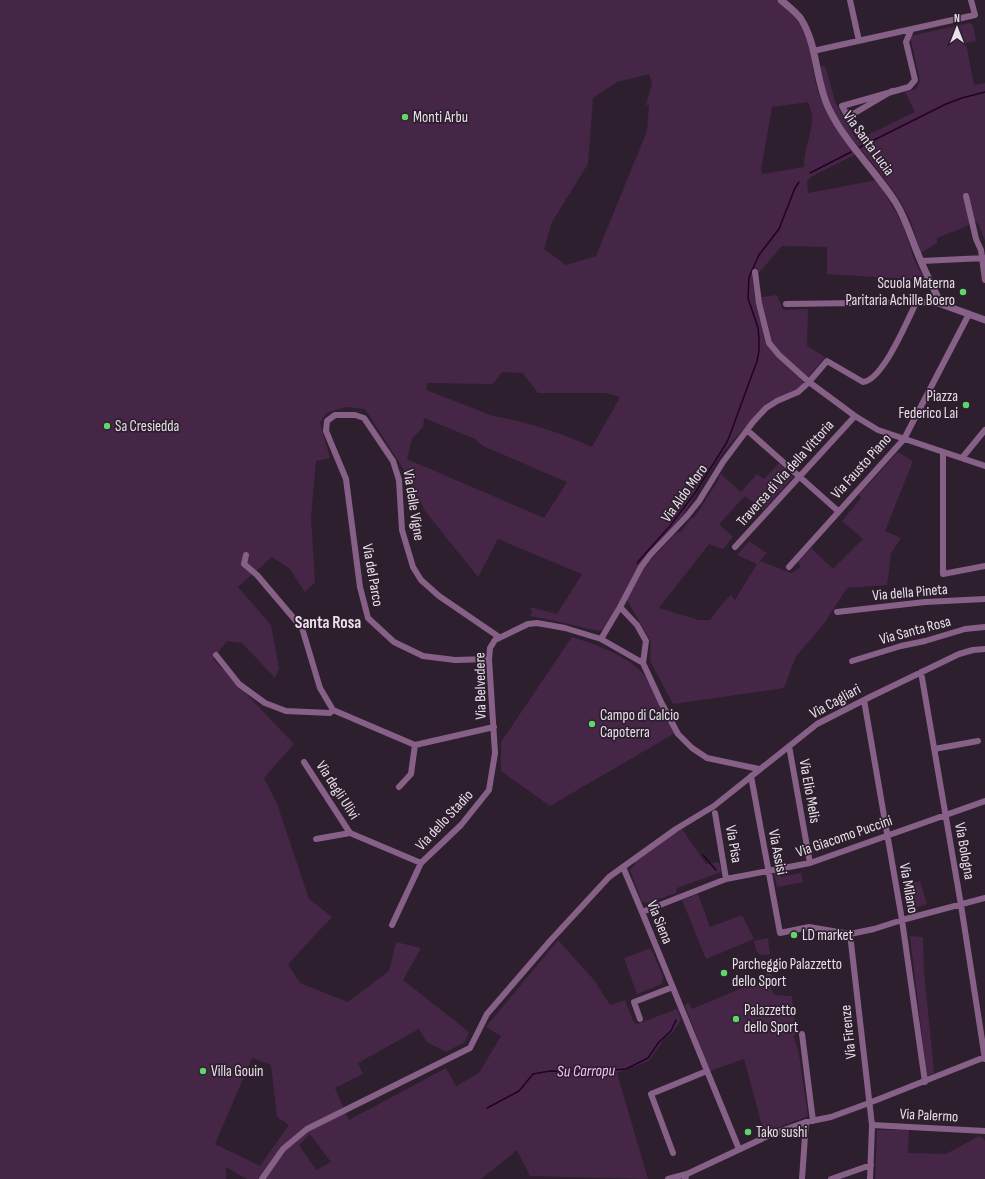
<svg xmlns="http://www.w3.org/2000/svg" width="985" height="1179" font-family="'Sofia Sans Condensed',sans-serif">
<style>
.green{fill:#462647;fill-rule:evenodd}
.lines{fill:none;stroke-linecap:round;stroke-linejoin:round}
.stream{stroke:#240026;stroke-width:1.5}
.minor{stroke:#866087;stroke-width:6}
.tertiary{stroke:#866087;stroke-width:7}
.poi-dot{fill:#5fd56b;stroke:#2d1f2d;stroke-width:1.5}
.labels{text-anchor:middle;stroke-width:3.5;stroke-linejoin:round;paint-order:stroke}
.poi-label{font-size:15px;fill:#e9e0e9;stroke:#2d1f2d;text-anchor:start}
.street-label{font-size:15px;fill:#e9e0e9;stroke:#2d1f2d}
.water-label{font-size:16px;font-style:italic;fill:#fdbeff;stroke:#2d1f2d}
.quarter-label{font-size:17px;font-weight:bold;fill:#e9e0e9;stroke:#2d1f2d}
</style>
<rect width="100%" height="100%" fill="#2d1f2d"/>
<path class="green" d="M0,0H776C788,9 799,20 805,35C813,54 812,77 820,97C828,119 842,136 856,154L811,177L807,182L808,193L877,180L903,225L910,245L913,257L925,280L827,274V247L782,246L757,275L754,274L752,277L755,298L777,295L783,310L808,309L807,346L825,357L799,388L767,403L722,453L683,515L638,566L605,629L598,631L560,622L530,616L532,612L530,607L557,614L582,574L498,539L478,577L425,511L404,470L365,409L346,407L326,413L320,423L330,458L316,461L311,517L315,582L305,592L289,568L272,557L238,587L271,625L279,668L275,678L242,643L227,641L213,659L294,744L264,778L277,804L309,899L332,917L288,964L300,983L348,1002L389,971L396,942L421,948L403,980L469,1032L465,1042L446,1052L427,1042L419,1029L358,1063L363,1074L335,1088L349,1120L446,1068L456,1086L479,1073L501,1036L486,1027L558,940L594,980L610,1005L625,1000L634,1023L637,1024L677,1009L681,1020L673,1032L664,1039L649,1061L617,1073L648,1179L530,1176L517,1150L481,1179H247L226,1167V1179H0ZM649,74L652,83L646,105H649L647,131L596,256L566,265L544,249L552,222L588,164L593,98L617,82ZM808,102C810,108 813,114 812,120C811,136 804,151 804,167L762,174L761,170L772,107ZM502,372L523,373L538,393H605L620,397L592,447C564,434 524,421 493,416L426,390L427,383L493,384ZM424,418L475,439L483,446L567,482L544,518L407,459L412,439L423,427ZM252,1058L271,1065L277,1117L289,1125L260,1166L215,1144ZM310,1134L331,1162L316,1170L299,1145Z
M970,23L973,25L976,41L966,43L974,85L985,83V241L979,225L975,221L965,227L937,238V243L921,253L910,219L899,199L879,171L847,133L836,116L826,95L819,67L825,66L836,104L857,140L915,112L905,92L916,89L920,81L910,36Z
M898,452L913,461L885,531L901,538L891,553L887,585L847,588L823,625L796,656L784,688L673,704L650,661L651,642L627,600L644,567L677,532H681L691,518H694L719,479L720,473L741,492L757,474L764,479L779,463L793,477L763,510L745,496L719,524L733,537L723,549L709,544L659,608L699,620H710L721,605L731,595L735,600L757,564L737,555L749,541L767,553L760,561L791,573L801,567L798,562L811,548L833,569L863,539L842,521L861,498L859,495Z
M572,637C600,646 634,657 650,683C656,693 659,705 664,715C667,721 672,727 675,733L550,806L501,771V742Z
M682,829L706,864L719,862L721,872L677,888L676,893L648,903L642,902L630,870L635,864V862L669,837Z
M780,873L781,877L801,873L803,882L777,887L774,874Z
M920,881L927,904L913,908L906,885Z
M698,894L710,927L742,915L754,939L706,959L682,900Z
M911,936L922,937L923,939L924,971L934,1073L927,1076L910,937Z
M768,938L770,954C757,958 756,951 754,941Z
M651,948L663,977L662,984L637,994L624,958Z
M767,972H769L772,975L773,979L769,982L772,991L775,995L792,996L796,1034L794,1036L799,1054L808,1116L764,1133L744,1059L710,1071L685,1006L688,1002L692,1009L761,980L762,976L765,977Z
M877,1130H909L908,1153L946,1154L979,1136L983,1138L985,1141V1179H875Z"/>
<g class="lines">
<path class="stream" d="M860,147L946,104L962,98L985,92
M810,173L851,152
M637,563L670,526L695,493L727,442L731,432L757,361L759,351V339L758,328L748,298L749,277L759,255L779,229L795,188L799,182
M703,855L716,870
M487,1108L519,1091L533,1074L550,1071L592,1072L626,1069L648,1058L659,1042L671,1031L676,1020"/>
<path class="minor" d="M850,0L859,41
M813,51L975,15L971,0
M892,91L848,117L842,106L909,87L915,80L906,42L911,30
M966,196L976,239L981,250L985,280
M921,261L985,258
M755,272L759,303L769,343L779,355L809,382L855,416L878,430L985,466
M786,304L929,302L941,304
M747,430L838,511
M943,452V574L985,566
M962,458L985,430
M735,547L855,416
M246,555L244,564L257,575L302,628L320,688L333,710L415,745L494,727
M789,567L904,439L969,314
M620,607L637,625L646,641L643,663
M837,612L925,602L985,599
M601,639L620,607L641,567L650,555L687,516L699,501L723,462L753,422L766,408L777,401L798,392L809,382L827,361L863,382C883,380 907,321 916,303
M216,655L239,684L265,703L286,711L330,713L333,710
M489,659L455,660L423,656L394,642L368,618L360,587L346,479L326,431L327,421L335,415H355L364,418L393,461L399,480L402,530L413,567L421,580L439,596L499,637
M852,661L901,646L925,641L965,629L985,627
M921,672L961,905L985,1059
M864,700L902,920L925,1082
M789,746L810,863
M934,749L978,741
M304,762L350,833L421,863
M751,776L780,933L809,927L850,934L874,929L902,920L985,898
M399,787L411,774L415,745
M715,813L726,879
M316,839L350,833
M623,867L642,912L739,1149
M642,912L726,879L810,863L985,801
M392,925L421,863L461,825L489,790L495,753L489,659L490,648L495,640L528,624L537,623L565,628L601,639L643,663L661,702L678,734L692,748L707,758L759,769
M850,934L872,1125L870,1179
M640,1019L634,1002L673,987
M802,1034L813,1121
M872,1125L985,1131
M673,1153L651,1094L707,1071
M687,1174L770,1135L806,1122L831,1117L869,1103L985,1057
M262,1179L283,1149L307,1129L470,1048L487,1014L550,941L609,877L676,829L714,806L817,724L870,697L959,654L973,650L985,649
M668,1179L687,1174L685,1179
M802,1179L806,1122
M831,1179L871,1165"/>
<path class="tertiary" d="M781,0C788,6 796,12 801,19C818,46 815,81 829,109C846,144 876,171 896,203C907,221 912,241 920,259C926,274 934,289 941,304L985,320"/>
</g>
<g class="poi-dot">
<circle cx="405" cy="117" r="4"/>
<circle cx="963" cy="292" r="4"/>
<circle cx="966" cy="405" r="4"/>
<circle cx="107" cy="426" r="4"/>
<circle cx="592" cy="724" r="4"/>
<circle cx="794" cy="935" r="4"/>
<circle cx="724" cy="973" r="4"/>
<circle cx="736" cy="1019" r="4"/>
<circle cx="203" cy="1071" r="4"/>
<circle cx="748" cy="1132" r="4"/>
</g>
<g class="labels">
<g class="poi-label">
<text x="413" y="122">Monti Arbu</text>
<text x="955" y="288" text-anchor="end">Scuola Materna<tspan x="955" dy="17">Paritaria Achille Boero</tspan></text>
<text x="958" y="401" text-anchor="end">Piazza<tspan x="958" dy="17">Federico Lai</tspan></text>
<text x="115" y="431">Sa Cresiedda</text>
<text x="600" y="720">Campo di Calcio<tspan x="600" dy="17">Capoterra</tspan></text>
<text x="802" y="940">LD market</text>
<text x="732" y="969">Parcheggio Palazzetto<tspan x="732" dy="17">dello Sport</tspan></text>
<text x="744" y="1015">Palazzetto<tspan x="744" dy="17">dello Sport</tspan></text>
<text x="211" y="1076">Villa Gouin</text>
<text x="756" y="1137">Tako sushi</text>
</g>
<g class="street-label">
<text transform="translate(869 143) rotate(54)" y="5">Via Santa Lucia</text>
<text transform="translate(861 466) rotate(-48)" y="5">Via Fausto Piano</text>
<text transform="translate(785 473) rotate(-48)" y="5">Traversa di Via della Vittoria</text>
<text transform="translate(684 493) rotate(-54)" y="5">Via Aldo Moro</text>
<text transform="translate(414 505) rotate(81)" y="5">Via delle Vigne</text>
<text transform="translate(373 575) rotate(80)" y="5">Via del Parco</text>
<text transform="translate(910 592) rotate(-5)" y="5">Via della Pineta</text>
<text transform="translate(915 630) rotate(-15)" y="5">Via Santa Rosa</text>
<text transform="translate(480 686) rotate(-91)" y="5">Via Belvedere</text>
<text transform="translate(835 701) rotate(-29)" y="5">Via Cagliari</text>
<text transform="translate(338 790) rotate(57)" y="5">Via degli Ulivi</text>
<text transform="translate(810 791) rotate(80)" y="5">Via Elio Melis</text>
<text transform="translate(444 820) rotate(-47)" y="5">Via dello Stadio</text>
<text transform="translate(844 836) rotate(-19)" y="5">Via Giacomo Puccini</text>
<text transform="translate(734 844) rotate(80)" y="5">Via Pisa</text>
<text transform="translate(965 851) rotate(80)" y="5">Via Bologna</text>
<text transform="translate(778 852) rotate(79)" y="5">Via Assisi</text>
<text transform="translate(909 888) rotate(80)" y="5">Via Milano</text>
<text transform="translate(660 922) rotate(68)" y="5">Via Siena</text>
<text transform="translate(848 1032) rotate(-96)" y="5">Via Firenze</text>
<text transform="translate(929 1115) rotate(3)" y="5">Via Palermo</text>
</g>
<g class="water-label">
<text transform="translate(586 1070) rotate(-1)" y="6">Su Carropu</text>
</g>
<g class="quarter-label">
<text x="328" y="628">Santa Rosa</text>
</g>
</g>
<g transform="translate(957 28)" stroke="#2d1f2d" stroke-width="3" paint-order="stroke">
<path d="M0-3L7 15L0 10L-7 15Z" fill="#e9e0e9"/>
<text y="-6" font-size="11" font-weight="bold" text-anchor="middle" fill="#e9e0e9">N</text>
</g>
</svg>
